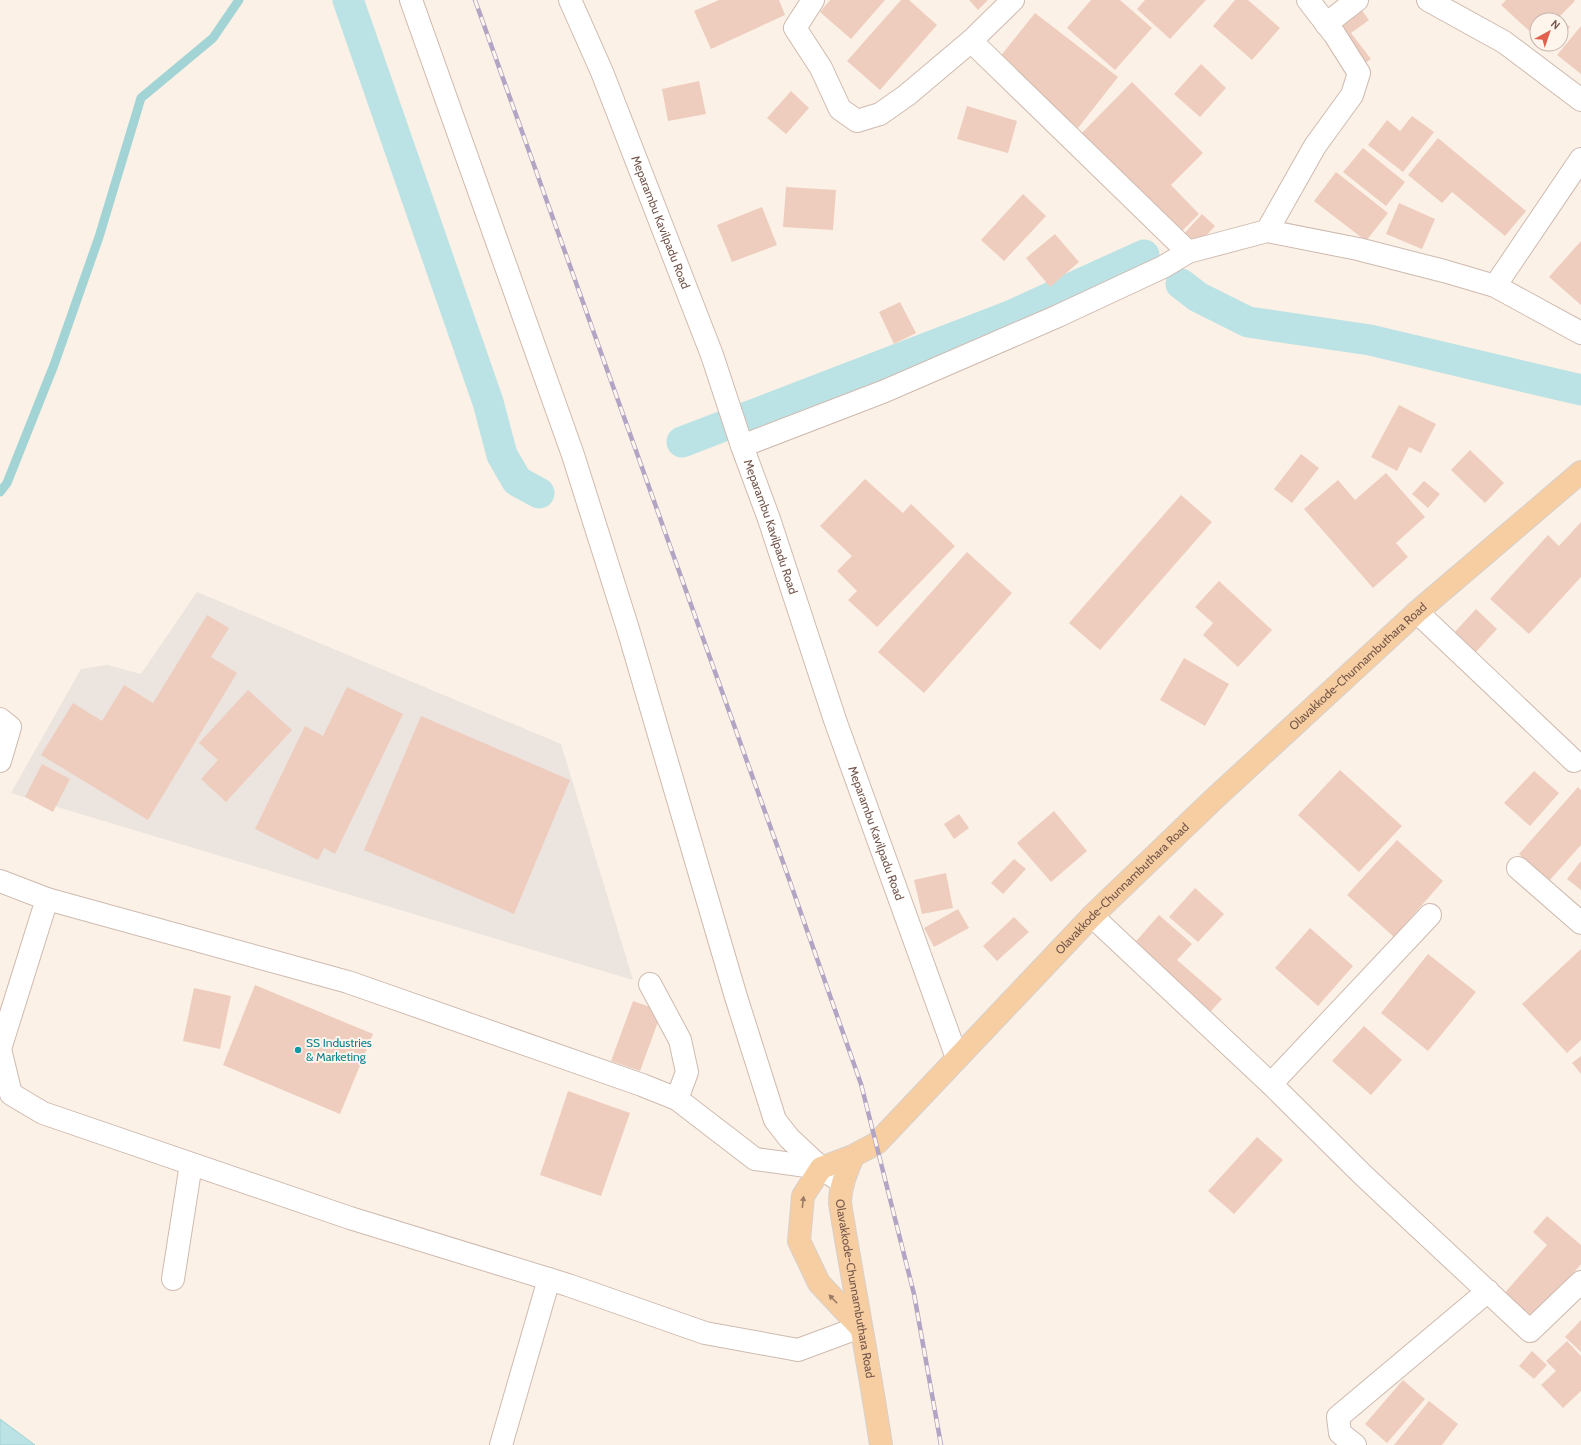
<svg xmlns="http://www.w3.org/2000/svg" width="1581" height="1445" font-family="Cabin,sans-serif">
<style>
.industrial{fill:#ebe4df}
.water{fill:#bbe2e4;stroke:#a2d3d5}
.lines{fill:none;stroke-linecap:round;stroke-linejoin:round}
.stream{stroke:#a2d3d5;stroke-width:9}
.canal{stroke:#bbe2e4;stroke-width:31}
.building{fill:#efcdbe}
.minor-casing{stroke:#cfbaaf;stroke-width:24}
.secondary-casing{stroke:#d1b9ad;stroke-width:24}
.primary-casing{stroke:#d8d0cd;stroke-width:24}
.minor{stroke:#fff;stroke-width:22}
.secondary{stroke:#fff;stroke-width:22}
.primary{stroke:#f7cea1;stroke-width:22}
.rail-casing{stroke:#b2a4c4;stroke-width:4.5}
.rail{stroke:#fef5ec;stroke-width:3;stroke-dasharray:9;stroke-linecap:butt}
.oneway{fill:#9b7a66}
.culture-dot{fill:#0f9aa8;stroke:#fef5ec;stroke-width:1.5}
.labels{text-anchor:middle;stroke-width:4;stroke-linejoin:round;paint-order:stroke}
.street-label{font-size:12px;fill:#73564c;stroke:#fef5ec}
.culture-label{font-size:12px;fill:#0d838f;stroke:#fef5ec;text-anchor:start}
</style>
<rect width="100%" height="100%" fill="#fbf1e6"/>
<path class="industrial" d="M197,592L561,744L633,980L11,793L81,669L107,665L141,674Z"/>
<path class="water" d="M0,1419L35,1445H0Z"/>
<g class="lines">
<path class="stream" d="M0,492L7,483L54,365L99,237L141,98L213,38L239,0"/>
<path class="canal" d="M348,0L488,402L502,455L517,481L539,493
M1181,284L1198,297L1248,322L1370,340L1581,390
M682,442L1010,316L1144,255"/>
</g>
<path class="building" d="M719,0H779L785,15L711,49L694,11Z
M830,0H885L851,39L820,12Z
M901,0H909L937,25L880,90L847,61Z
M969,0H988L978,10Z
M1091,0H1120L1152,28L1115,70L1067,28Z
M1145,0H1206L1170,39L1137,9Z
M1235,0H1248L1280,28L1252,60L1213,26Z
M1506,0H1574L1575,1L1559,17L1570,27L1561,37V20H1537V38L1501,5Z
M1360,8L1369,20L1351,33L1371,59L1358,68L1330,31Z
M1035,13L1118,77L1078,128L995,63Z
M1581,26V74L1557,55Z
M1543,44H1554L1549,49Z
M1201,64L1226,88L1200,117L1174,94Z
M699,81L706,114L668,121L662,89Z
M1132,82L1203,153L1171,185L1199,214L1176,237L1077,138Z
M791,91L809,108L786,134L767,118Z
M967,106L1017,121L1008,153L957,139Z
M1412,116L1434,132L1403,172L1368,145L1387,120L1400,131Z
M1438,138L1526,211L1505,236L1452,192L1442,203L1408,175Z
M1363,148L1405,182L1386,206L1343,172Z
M1336,172L1388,213L1366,241L1314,201Z
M786,187L836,190L833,230L783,227Z
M1023,194L1046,216L1004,261L981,240Z
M1399,203L1435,219L1422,249L1386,234Z
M762,207L777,245L732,262L717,225Z
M1202,214L1215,226L1194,249L1181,237Z
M1055,234L1079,262L1050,287L1026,258Z
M1581,241V305L1549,277Z
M900,302L916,333L894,344L879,312Z
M1399,405L1436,424L1421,453L1409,447L1397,471L1371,457Z
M1470,450L1504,483L1485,503L1451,470Z
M1301,454L1319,468L1292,503L1274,489Z
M1386,473L1425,517L1396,543L1408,557L1373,588L1304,509L1338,480L1355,500Z
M865,479L903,513L911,504L955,546L877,627L848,600L857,591L837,571L852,556L820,526Z
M1424,481L1440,494L1428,508L1412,494Z
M1181,495L1212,522L1100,650L1069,623Z
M1581,522V577L1529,634L1490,599L1548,535L1559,546Z
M967,552L1012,593L924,693L878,652Z
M1219,581L1272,630L1238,667L1203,635L1213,623L1195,607Z
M1476,609L1497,629L1475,653L1453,634Z
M207,615L229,628L211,657L237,673L148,820L41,755L73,703L102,721L124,685L153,703Z
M1184,658L1229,684L1205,726L1160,700Z
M347,687L403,714L335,854L324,848L318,860L255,829L305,726L323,736Z
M248,690L292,730L226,802L201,779L218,760L199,743Z
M421,716L570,780L514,914L364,850Z
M42,764L70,779L53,812L25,797Z
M1340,770L1402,826L1359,872L1298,815Z
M1534,771L1559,793L1530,826L1504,803Z
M1578,787L1581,790V845L1549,881L1519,854Z
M1054,811L1087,851L1051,882L1017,843Z
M959,814L969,828L954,839L944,824Z
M1397,840L1443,881L1394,937L1347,895Z
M1014,859L1026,869L1003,894L991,883Z
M1581,861V890L1567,879Z
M946,873L953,908L922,914L914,880Z
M1195,888L1224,914L1198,942L1169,917Z
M958,909L969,928L934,947L924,928Z
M1159,915L1192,944L1177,960L1222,999L1201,1022L1124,955Z
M1014,917L1029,932L997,961L983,946Z
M1310,928L1353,966L1318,1006L1275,968Z
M1581,949V1040L1567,1053L1522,1004Z
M1428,954L1476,992L1428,1051L1381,1013Z
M255,985L373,1034L340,1114L223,1065Z
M194,988L231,996L220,1049L183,1041Z
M633,1001L662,1011L640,1071L611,1061Z
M1364,1026L1402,1060L1371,1095L1332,1061Z
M1581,1056V1074L1572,1063Z
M568,1091L630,1113L601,1196L540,1175Z
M1257,1137L1283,1160L1234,1214L1208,1191Z
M1547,1216L1581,1245V1264L1531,1323L1501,1297L1547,1245L1533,1232Z
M1581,1320V1352L1565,1337Z
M1567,1341L1581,1356V1391L1563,1408L1541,1385L1556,1371L1546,1361Z
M1532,1351L1547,1365L1534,1379L1519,1366Z
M1403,1380L1425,1399L1387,1443L1365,1424Z
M1429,1401L1458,1424L1442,1445H1394Z"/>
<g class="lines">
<defs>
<g id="minor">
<path id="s1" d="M570,0L602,72L712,355L742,446L769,519L835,720L957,1058"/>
<path d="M813,0L795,28L821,68L840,109L857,121L880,114L907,95L971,41L1013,0"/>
<path d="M1428,0L1504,42L1581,100"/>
<path d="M1326,24L1357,0"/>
<path d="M971,41L1188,252"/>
<path d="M1267,231L1315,146L1352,95L1359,73L1335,35L1308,0"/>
<path d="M1495,286L1581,159"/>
<path d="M742,446L885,391L1058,316L1163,267L1188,252L1267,231L1358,249L1444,271L1495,286L1581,333"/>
<path d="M1417,612L1574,761"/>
<path d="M0,719L10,727L0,761"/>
<path d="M1518,868L1581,923"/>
<path d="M0,881L47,899L348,982L642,1085L677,1099L755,1159L821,1168"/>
<path d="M1092,916L1271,1084L1365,1177L1530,1331L1581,1282"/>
<path d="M650,984L680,1040L687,1072L677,1099"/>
<path d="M0,1049L11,1094L43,1113L350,1218L568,1285L705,1333L798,1350L860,1327"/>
<path d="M0,1049L47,899"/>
<path d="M1271,1084L1430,915"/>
<path d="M173,1279L191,1164"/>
<path d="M501,1445L549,1279"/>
<path d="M1355,1445L1340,1433L1338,1417L1488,1291"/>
</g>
<path id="secondary" d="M411,0L573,455L628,629L736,997L775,1120L789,1138L821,1168L843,1183"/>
<g id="primary">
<path id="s2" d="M853,1156C847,1171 840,1186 840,1203C853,1284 869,1364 881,1445"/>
<path id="s3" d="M860,1327L819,1283L799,1241L803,1196L821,1168L853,1156L877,1143L1092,916L1215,798L1417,612L1581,472"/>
</g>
</defs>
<use href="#minor" class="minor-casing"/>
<use href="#secondary" class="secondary-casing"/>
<use href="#primary" class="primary-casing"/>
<use href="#minor" class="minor"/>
<use href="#secondary" class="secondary"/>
<use href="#primary" class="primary"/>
<defs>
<path id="rail" d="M475,0L789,879L861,1084L914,1294L941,1445"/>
</defs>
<use href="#rail" class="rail-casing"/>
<use href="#rail" class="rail"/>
</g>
<defs><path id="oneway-solid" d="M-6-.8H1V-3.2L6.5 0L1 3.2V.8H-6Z"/></defs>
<g class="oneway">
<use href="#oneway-solid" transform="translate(803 1202) rotate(-83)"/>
<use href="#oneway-solid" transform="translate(833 1299) rotate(-134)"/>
</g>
<circle class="culture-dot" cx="298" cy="1050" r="4"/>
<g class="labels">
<g class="street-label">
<text dy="4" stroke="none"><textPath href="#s1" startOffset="240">Meparambu Kavilpadu Road</textPath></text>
<text dy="4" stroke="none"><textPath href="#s1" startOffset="564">Meparambu Kavilpadu Road</textPath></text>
<text dy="4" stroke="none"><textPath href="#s3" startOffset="924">Olavakkode-Chunnambuthara Road</textPath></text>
<text dy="4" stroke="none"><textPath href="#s1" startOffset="888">Meparambu Kavilpadu Road</textPath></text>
<text dy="4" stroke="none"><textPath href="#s3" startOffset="600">Olavakkode-Chunnambuthara Road</textPath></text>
<text dy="4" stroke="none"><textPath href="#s2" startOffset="136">Olavakkode-Chunnambuthara Road</textPath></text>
</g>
<g class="culture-label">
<text x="306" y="1047">SS Industries<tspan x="306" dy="14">&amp; Marketing</tspan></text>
</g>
</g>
<g transform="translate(1549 32) rotate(40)"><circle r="19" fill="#fef5ec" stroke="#c6b5ac"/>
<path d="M0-3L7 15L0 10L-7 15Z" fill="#e06150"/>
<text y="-6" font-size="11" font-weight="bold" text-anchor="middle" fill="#73564c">N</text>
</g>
</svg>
